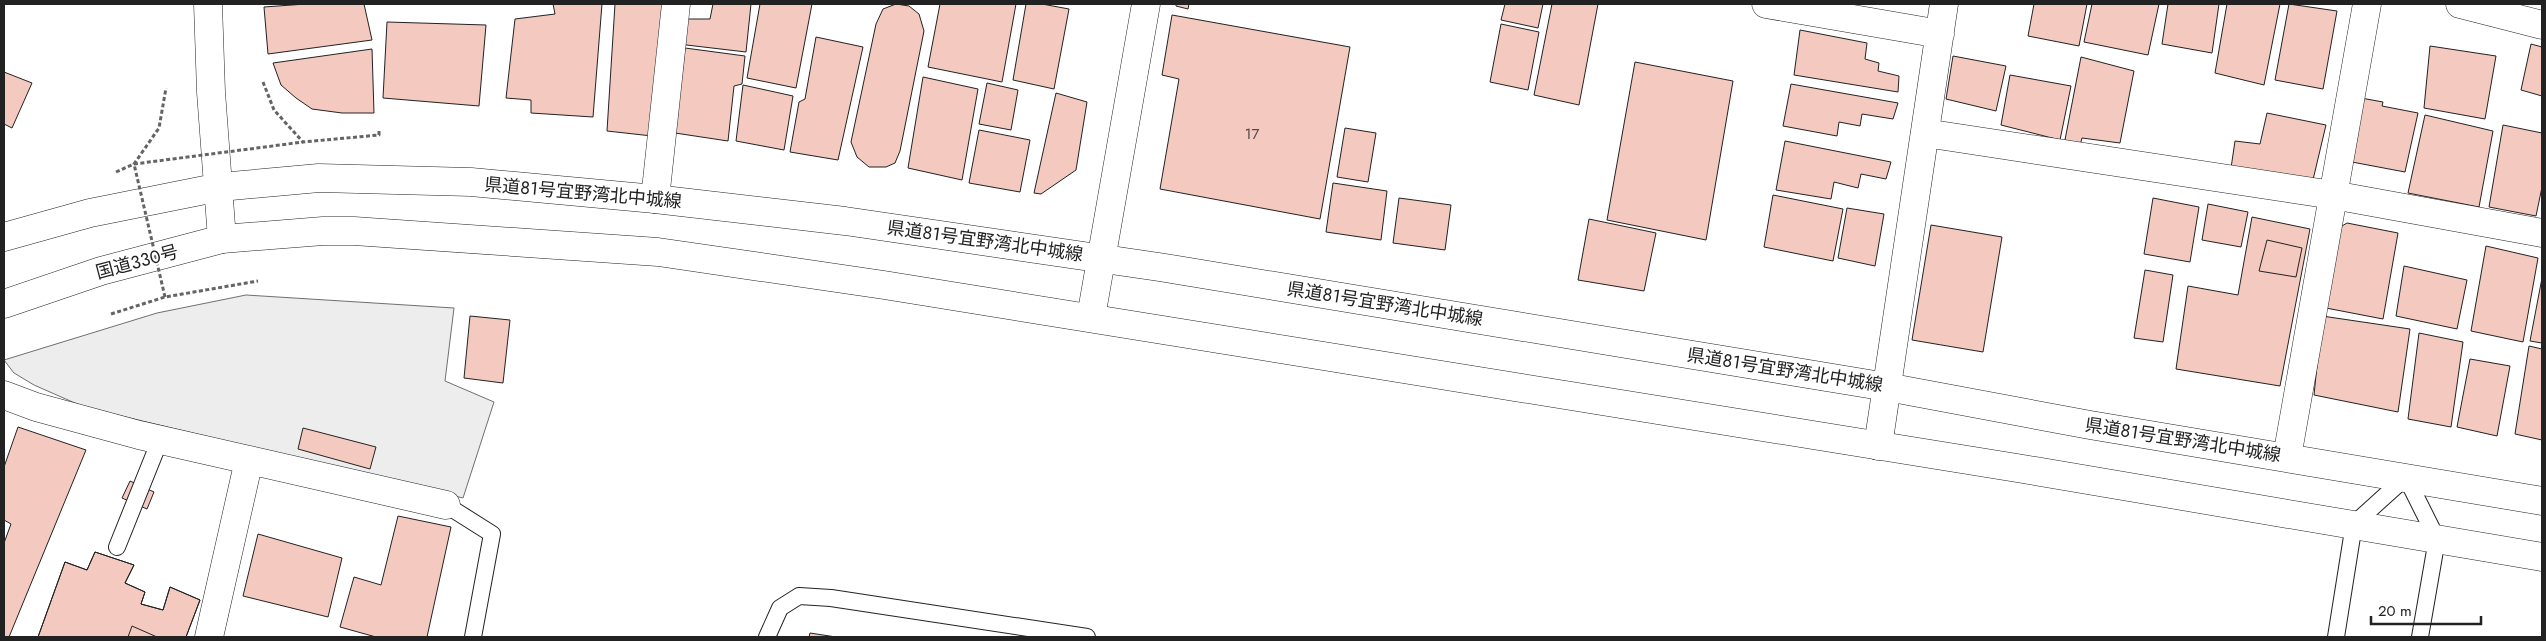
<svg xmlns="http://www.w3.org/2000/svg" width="2546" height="641" font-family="Jost,'Noto Sans JP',sans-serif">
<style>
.parking{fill:#ededed;stroke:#6f6f6f}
.building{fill:#f3c9c0;stroke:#222}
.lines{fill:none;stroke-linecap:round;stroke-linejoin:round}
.service-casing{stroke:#222;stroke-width:18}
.minor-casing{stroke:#222;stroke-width:29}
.primary-casing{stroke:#222;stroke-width:29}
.trunk-casing{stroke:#222;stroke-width:29}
.path{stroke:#646464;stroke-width:3;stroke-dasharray:4 2.5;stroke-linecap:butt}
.service{stroke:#fff;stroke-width:16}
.minor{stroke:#fff;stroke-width:28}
.primary{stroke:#fff;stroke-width:28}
.trunk{stroke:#fff;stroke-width:28}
.path-bridge{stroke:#646464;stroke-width:3;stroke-dasharray:4 2.5;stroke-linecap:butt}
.labels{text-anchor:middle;stroke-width:4;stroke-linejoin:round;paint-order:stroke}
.number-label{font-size:15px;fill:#564c4a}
.street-label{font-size:18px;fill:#222;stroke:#fff}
</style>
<rect width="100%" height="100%" fill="#fff"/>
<path class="parking" d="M246,295L454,308L445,381L494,402L463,498L84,407L34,385L14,373L4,360L157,313Z"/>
<path class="building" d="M306,4H364L372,40L268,54L264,7Z
M553,4H602L593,117L531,113V100L506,98L515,19L555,14Z
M615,4H665L652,136L607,131Z
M713,4H751L746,52L678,44L681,19H710Z
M760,4H812L796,88L747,78Z
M896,4L909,6L919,14L924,31L900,151L895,163L886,167H869L857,157L851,142L876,24L883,9Z
M940,4H1016L1002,82L928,67Z
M1026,4H1042L1069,9L1054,89L1013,80Z
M1176,4H1189L1188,9L1176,6Z
M1505,4H1543L1538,28L1501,20Z
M1552,4H1598L1579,105L1534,95Z
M2034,4H2087L2079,46L2028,36Z
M2092,4H2159L2148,55L2084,42Z
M2168,4H2219L2212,53L2162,44Z
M2227,4H2280L2264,85L2215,73Z
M2289,4L2337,11L2323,89L2275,80Z
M1172,15L1350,47L1320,219L1160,189L1179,79L1162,75Z
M387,22L486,25L479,106L383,98Z
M1501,24L1539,32L1528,90L1490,82Z
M1800,30L1867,43L1865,59L1879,63L1878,71L1899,76L1898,92L1794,75Z
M816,37L863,47L838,160L790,152L799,102L805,99Z
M2531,44L2542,47V96L2521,90Z
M2430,46L2496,56L2485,119L2424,108Z
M685,48L745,56L742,84L734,86L728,141L675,133Z
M372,49L374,113H342L312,109L296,98L281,85L273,63Z
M1953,56L2006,66L1996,111L1946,99Z
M2081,57L2134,71L2120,143L2082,138L2079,149L2064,145Z
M1635,62L1733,81L1706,240L1607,220Z
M4,72L32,83L12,128L4,124Z
M2010,75L2071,86L2060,140L2001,125Z
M923,77L978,89L962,180L908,168Z
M987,83L1018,90L1011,130L979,124Z
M1791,84L1898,103L1893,119L1862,114L1860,126L1839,122L1837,136L1783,126Z
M743,85L793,96L784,150L736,141Z
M1056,93L1087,102L1076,170L1041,194L1034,193Z
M2361,98L2383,102L2382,106L2418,113L2405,172L2352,162Z
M2267,113L2326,125L2312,184L2231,168L2235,141L2260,144Z
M2425,115L2493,131L2479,207L2408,193Z
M2503,125L2542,133V187L2536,216L2489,207Z
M1345,128L1376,133L1368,182L1337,177Z
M979,130L1030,140L1020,192L969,183Z
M1785,141L1891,162L1886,179L1861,174L1858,188L1834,182L1831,199L1776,190Z
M1333,183L1387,191L1381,240L1326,232Z
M1773,195L1843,209L1833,261L1764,247Z
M1399,198L1451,205L1445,250L1393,243Z
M2153,198L2199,207L2190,262L2144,254Z
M2208,204L2248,212L2241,247L2202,240Z
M1847,208L1884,214L1875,266L1838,258Z
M2252,217L2310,229L2280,386L2176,369L2188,286L2238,295Z
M1589,219L1656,233L1644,291L1578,280Z
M2347,223L2398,233L2383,319L2326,308L2337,229Z
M1931,225L2002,237L1983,352L1912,340Z
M2267,240L2302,248L2296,277L2259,271Z
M2486,246L2538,258L2523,342L2471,331Z
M2404,266L2467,280L2457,329L2396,316Z
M2145,270L2173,275L2163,342L2134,338Z
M2542,278V343L2530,341Z
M470,316L510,320L503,383L464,378Z
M2322,316L2410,329L2398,412L2314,395Z
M2419,333L2463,342L2451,427L2408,419Z
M2529,346L2542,349V440L2515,434Z
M2470,359L2510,366L2497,436L2457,427Z
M18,427L86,450L9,637H4V543L11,524L4,520V467Z
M303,428L376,447L370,469L298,449Z
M130,481L154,492L147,509L122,498Z
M398,516L451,527L427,637H376L340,627L354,577L381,585Z
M258,534L342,558L328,617L243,596Z
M95,552L134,565L125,583L145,592L141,604L163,610L170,587L200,600L186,637H157L132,626L128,637H38L65,562L87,570Z
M95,552L134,565L125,583L145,592L141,604L163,610L170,587L200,600L186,637H38L65,562L87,570Z
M810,633L836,637H809Z"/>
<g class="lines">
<defs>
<path id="service" d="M446,505L492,534L473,637
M117,547L160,440
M767,637L780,608L799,596L831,598L1087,637
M2336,637L2354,524L2406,477L2437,539L2420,637"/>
<path id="minor" d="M1766,4L1940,34
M2460,4L2542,25
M1925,133L2333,195L2542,233
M655,199L676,4
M1091,317L1146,4
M4,395L36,407L139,435L446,505
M1878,446L1944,4
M2287,457L2367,4
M209,637L249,460"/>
<path id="primary" d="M220,187L319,178L471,182L655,199L845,221L1159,267L1887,387L2090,425L2542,501
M222,239L323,231H354L658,252L884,285L2017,468L2542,557"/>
<path id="trunk" d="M4,237L90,213L220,187
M4,304L101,271L222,239L211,92L208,4"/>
</defs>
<use href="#service" class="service-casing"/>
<use href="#minor" class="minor-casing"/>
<use href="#primary" class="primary-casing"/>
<use href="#trunk" class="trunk-casing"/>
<path class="path" d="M263,82L274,110L303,142L379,135V129
M116,172L134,164L159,128L166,88
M111,314L165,297L258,281"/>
<use href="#service" class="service"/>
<use href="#minor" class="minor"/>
<use href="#primary" class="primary"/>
<use href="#trunk" class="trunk"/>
<path class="path-bridge" d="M165,297L134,164L303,142"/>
</g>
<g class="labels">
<g class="number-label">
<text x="1252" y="139">17</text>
</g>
<g class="street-label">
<text transform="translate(583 193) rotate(5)" y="6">県道81号宜野湾北中城線</text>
<text transform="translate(985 241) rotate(8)" y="6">県道81号宜野湾北中城線</text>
<text transform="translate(137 262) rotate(-15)" y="6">国道330号</text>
<text transform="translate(1385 304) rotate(9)" y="6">県道81号宜野湾北中城線</text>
<text transform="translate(1785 370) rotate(9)" y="6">県道81号宜野湾北中城線</text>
<text transform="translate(2183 440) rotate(9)" y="6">県道81号宜野湾北中城線</text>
</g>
</g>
<rect width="2546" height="641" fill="none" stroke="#222222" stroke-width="10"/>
<path d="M2371 616v8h110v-8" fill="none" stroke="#222222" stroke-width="2.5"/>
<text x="2378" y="616" font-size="15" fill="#222222" stroke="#ffffff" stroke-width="4" paint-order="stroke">20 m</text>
</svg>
